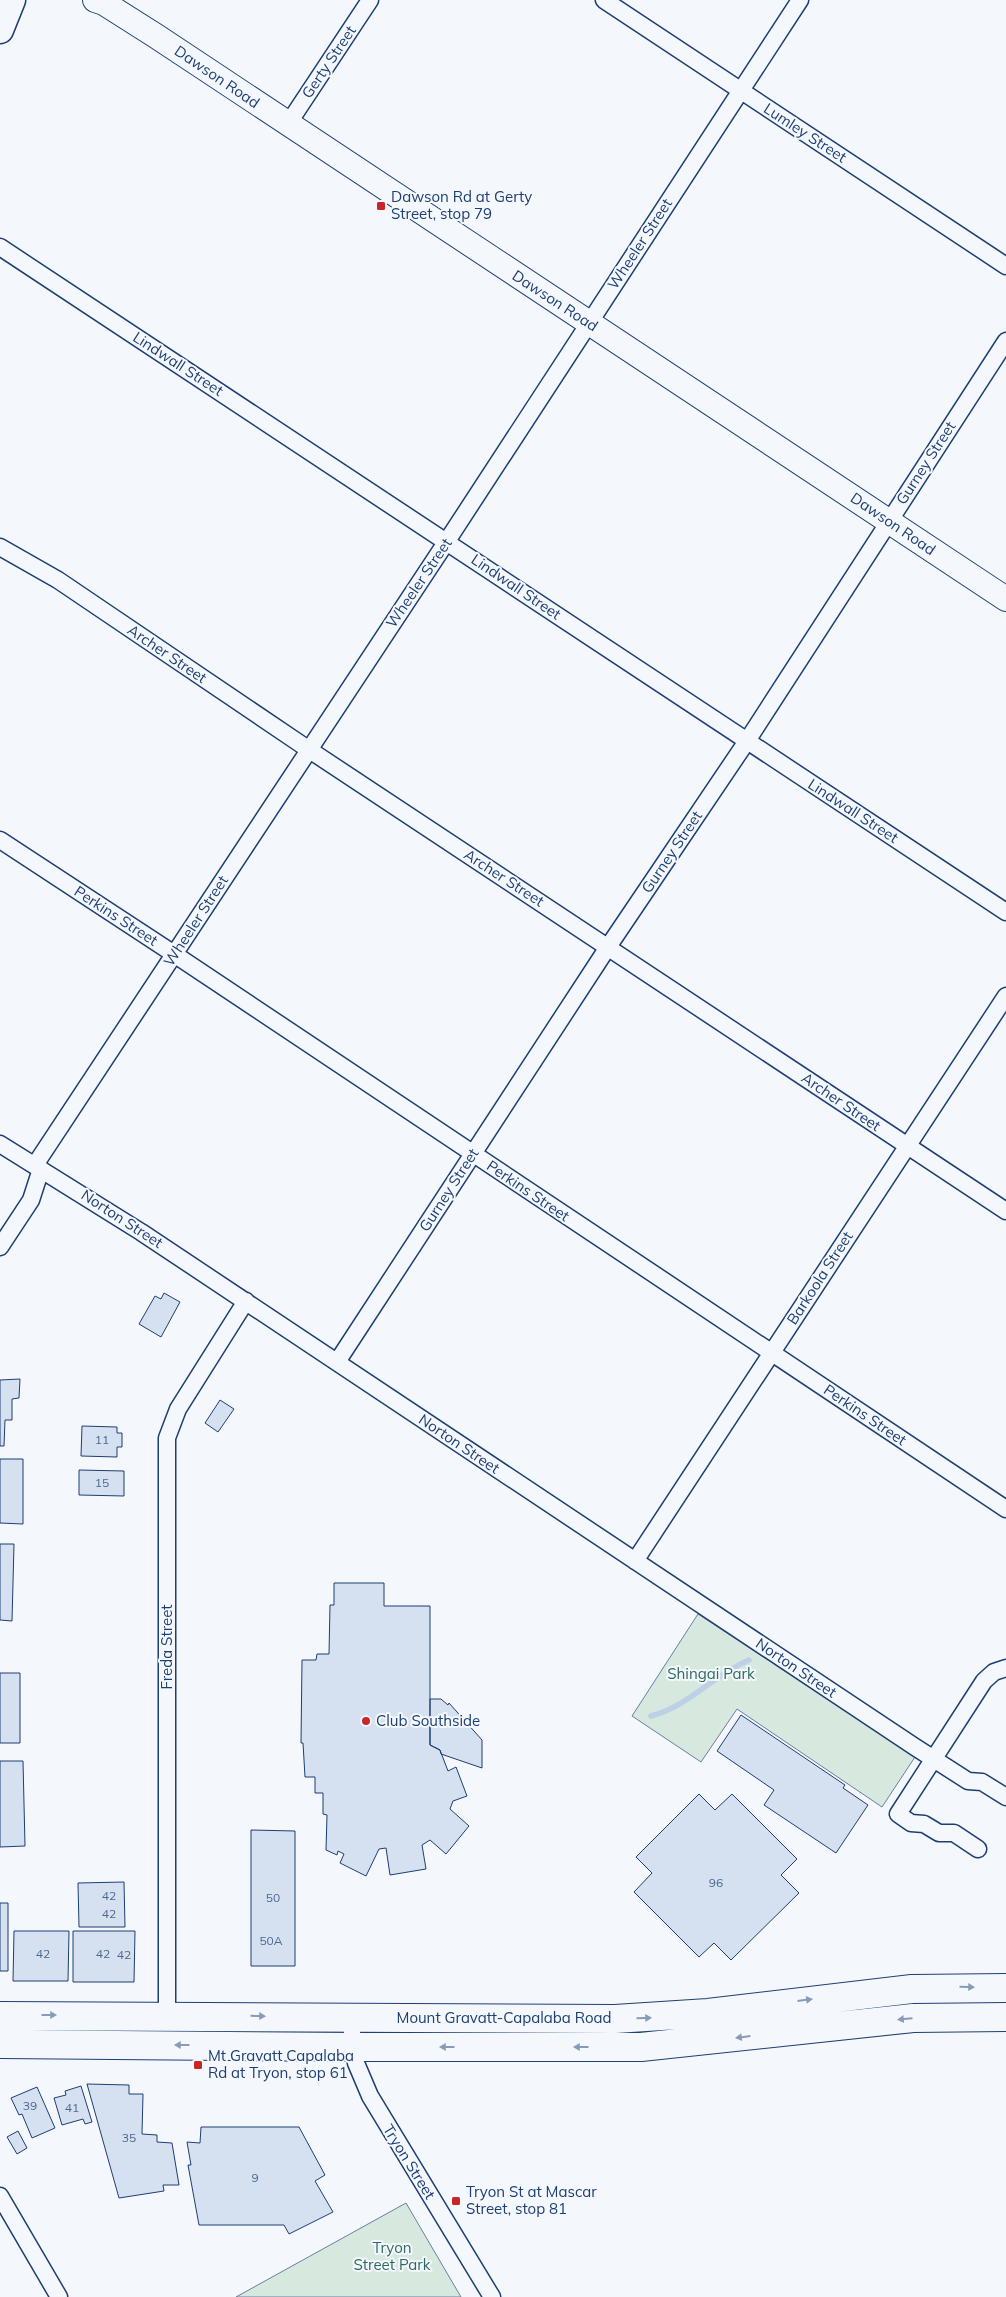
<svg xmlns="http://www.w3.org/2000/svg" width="1006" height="2297" font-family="Mulish,sans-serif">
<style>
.green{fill:#d7e8df;stroke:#687fa3}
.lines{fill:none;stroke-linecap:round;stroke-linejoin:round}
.stream{stroke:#bed0e5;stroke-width:5.5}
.building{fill:#d5e0f0;stroke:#1d3f73}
.minor-casing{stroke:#1d3f73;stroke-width:19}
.secondary-casing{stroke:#1d3f73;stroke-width:26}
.primary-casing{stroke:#1d3f73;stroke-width:29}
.trunk-casing{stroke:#1d3f73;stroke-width:30}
.minor{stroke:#f4f7fb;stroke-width:16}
.secondary{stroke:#f4f7fb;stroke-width:24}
.primary{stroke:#f4f7fb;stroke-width:26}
.trunk{stroke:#f4f7fb;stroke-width:28}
.oneway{fill:#889bb7}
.poi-dot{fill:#c62828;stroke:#f4f7fb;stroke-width:2}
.labels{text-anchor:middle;stroke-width:4;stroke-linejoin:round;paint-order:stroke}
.number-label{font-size:12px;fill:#4b6792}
.street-label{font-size:15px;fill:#1d3f73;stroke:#f4f7fb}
.poi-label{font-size:15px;fill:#1d3f73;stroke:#f4f7fb;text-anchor:start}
.park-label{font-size:15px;fill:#2c6c60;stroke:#f4f7fb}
</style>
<rect width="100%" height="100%" fill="#f4f7fb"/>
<path class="green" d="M698,1614L915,1757L882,1807L737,1709L701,1762L632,1716Z
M406,2203L461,2297H236Z"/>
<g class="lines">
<path class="stream" d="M651,1716C689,1706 712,1676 749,1660"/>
</g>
<path class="building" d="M164,1293L180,1302L161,1337L139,1324L155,1296L161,1299Z
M20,1379L19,1398L12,1399V1420H5L4,1446H0V1380Z
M220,1400L234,1409L218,1432L205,1423Z
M82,1426L117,1427V1433H122V1447H117V1457L81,1456Z
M0,1459H23V1524L0,1523Z
M79,1470L124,1471V1496L79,1495Z
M0,1544H14L12,1621L0,1620Z
M334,1583H384V1606H430V1745L440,1750L448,1771L456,1767L467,1796L453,1801L450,1809L469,1826L446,1854L430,1840L422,1845L426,1869L390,1875L386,1848L379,1849L366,1876L340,1863L344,1854L338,1851L337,1855L326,1850L327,1815L323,1814V1793H315V1777H305L303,1743H301L302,1660H316L317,1654H329L330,1605H334Z
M0,1673H20V1743H0Z
M430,1699H441L448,1705L449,1703L482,1740V1768L441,1754L440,1750L430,1745Z
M741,1715L845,1785L843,1788L868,1805L836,1853L764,1805L774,1790L717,1751Z
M0,1761H23L25,1846L0,1847Z
M699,1794L715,1810L732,1794L797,1859L781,1875L799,1893L731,1960L714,1943L699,1957L634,1892L652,1873L636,1857Z
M251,1830L295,1831V1966H251Z
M124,1882L125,1927H79L78,1883Z
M0,1903H8V1971H0Z
M14,1931H69L68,1981H13Z
M73,1931H135L134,1982H73Z
M87,2084L129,2085V2094H143L142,2134L157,2135V2142L172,2143L179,2185H163L164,2191L119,2198Z
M81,2086L92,2122L85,2124L83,2119L62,2125L54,2098L66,2095L65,2091Z
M37,2087L55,2128L32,2138L22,2114L19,2115L11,2098Z
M201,2127H299L325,2175L315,2181L333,2212L289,2234L284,2225H199L188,2165H191L187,2142L200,2143Z
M18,2131L27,2148L17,2154L7,2137Z"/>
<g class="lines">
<defs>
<path id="minor" d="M604,0L1006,266
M288,124L370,0
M0,247L1006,912
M0,547L58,580L302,745L1006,1211
M0,840L174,954L1006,1509
M0,1144L141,1232L915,1747L968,1781L982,1782L1006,1797
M35,1165L447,541L800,0
M0,1247L31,1200L41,1169
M337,1362L608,947L747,741L1006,341
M635,1561L1006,996
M978,1849L954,1833H939L924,1824L911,1823L898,1814L984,1681L994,1672L1006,1668
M167,2015V1438L178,1409L246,1301
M350,2017L356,2063L370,2096L492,2297
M0,2196L59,2297"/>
<path id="secondary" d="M95,0L104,3L156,36L1006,599"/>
<path id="primary" d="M0,30L12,0"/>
<path id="trunk" d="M0,2016L615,2019L708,2013L912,1989L1006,1988
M0,2044L353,2047H641L913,2018L1006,2017"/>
</defs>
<use href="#minor" class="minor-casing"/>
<use href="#secondary" class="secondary-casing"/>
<use href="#primary" class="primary-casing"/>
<use href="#trunk" class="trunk-casing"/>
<use href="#minor" class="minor"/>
<use href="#secondary" class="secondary"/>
<use href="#primary" class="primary"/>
<use href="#trunk" class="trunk"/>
</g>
<defs><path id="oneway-solid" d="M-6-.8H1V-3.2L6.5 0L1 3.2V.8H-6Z" transform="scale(1.25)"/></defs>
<g class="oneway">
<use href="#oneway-solid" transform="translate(967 1987) rotate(1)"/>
<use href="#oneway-solid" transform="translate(805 2000) rotate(-7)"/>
<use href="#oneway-solid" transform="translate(49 2015)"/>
<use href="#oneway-solid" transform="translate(258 2016) rotate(1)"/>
<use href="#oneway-solid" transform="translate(644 2018) rotate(-2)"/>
<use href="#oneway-solid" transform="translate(905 2019) rotate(175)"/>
<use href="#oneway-solid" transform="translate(743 2037) rotate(173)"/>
<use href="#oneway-solid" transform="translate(182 2045) rotate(-180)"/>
<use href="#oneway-solid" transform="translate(447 2047) rotate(180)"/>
<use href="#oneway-solid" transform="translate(581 2047) rotate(-180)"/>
</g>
<g class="poi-dot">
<rect x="376" y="201" width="10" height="10" rx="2.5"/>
<circle cx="366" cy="1721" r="5"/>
<rect x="193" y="2060" width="10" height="10" rx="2.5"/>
<rect x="451" y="2196" width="10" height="10" rx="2.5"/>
</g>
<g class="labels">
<g class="number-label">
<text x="102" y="1444">11</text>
<text x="102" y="1487">15</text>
<text x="716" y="1887">96</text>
<text x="109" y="1900">42</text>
<text x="273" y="1902">50</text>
<text x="109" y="1918">42</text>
<text x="271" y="1945">50A</text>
<text x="43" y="1958">42</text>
<text x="103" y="1958">42</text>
<text x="124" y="1959">42</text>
<text x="30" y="2110">39</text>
<text x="72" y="2112">41</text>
<text x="129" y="2142">35</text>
<text x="255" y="2182">9</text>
</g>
<g class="street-label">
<text transform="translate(329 62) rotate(-56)" y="5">Gerty Street</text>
<text transform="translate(217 77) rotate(34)" y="5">Dawson Road</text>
<text transform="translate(805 133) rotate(33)" y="5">Lumley Street</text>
<text transform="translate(640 244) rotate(-57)" y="5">Wheeler Street</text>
<text transform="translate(555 301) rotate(33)" y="5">Dawson Road</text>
<text transform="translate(178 364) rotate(33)" y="5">Lindwall Street</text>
<text transform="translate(926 463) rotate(-57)" y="5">Gurney Street</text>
<text transform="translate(893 524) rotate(34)" y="5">Dawson Road</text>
<text transform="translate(419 583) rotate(-56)" y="5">Wheeler Street</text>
<text transform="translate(516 587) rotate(34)" y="5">Lindwall Street</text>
<text transform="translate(167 654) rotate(34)" y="5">Archer Street</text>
<text transform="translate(853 811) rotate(33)" y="5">Lindwall Street</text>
<text transform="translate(672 852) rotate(-56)" y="5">Gurney Street</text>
<text transform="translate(504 878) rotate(33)" y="5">Archer Street</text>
<text transform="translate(116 916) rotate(33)" y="5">Perkins Street</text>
<text transform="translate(196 921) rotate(-57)" y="5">Wheeler Street</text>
<text transform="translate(841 1102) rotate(34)" y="5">Archer Street</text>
<text transform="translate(449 1190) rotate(-57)" y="5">Gurney Street</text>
<text transform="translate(528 1191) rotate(34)" y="5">Perkins Street</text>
<text transform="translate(122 1219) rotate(33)" y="5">Norton Street</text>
<text transform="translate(820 1278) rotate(-57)" y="5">Barkoola Street</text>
<text transform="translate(865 1415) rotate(34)" y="5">Perkins Street</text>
<text transform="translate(459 1444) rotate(34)" y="5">Norton Street</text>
<text transform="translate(167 1647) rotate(-90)" y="5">Freda Street</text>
<text transform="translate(796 1668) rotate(34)" y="5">Norton Street</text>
<text x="504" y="2023">Mount Gravatt-Capalaba Road</text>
<text transform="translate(409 2162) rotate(58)" y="5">Tryon Street</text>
</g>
<g class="poi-label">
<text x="391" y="202">Dawson Rd at Gerty<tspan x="391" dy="17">Street, stop 79</tspan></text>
<text x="376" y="1726">Club Southside</text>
<text x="208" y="2061">Mt Gravatt Capalaba<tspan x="208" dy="17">Rd at Tryon, stop 61</tspan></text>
<text x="466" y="2197">Tryon St at Mascar<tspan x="466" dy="17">Street, stop 81</tspan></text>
</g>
<g class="park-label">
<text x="711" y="1679">Shingai Park</text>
<text x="392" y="2253">Tryon<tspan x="392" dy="17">Street Park</tspan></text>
</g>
</g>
</svg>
